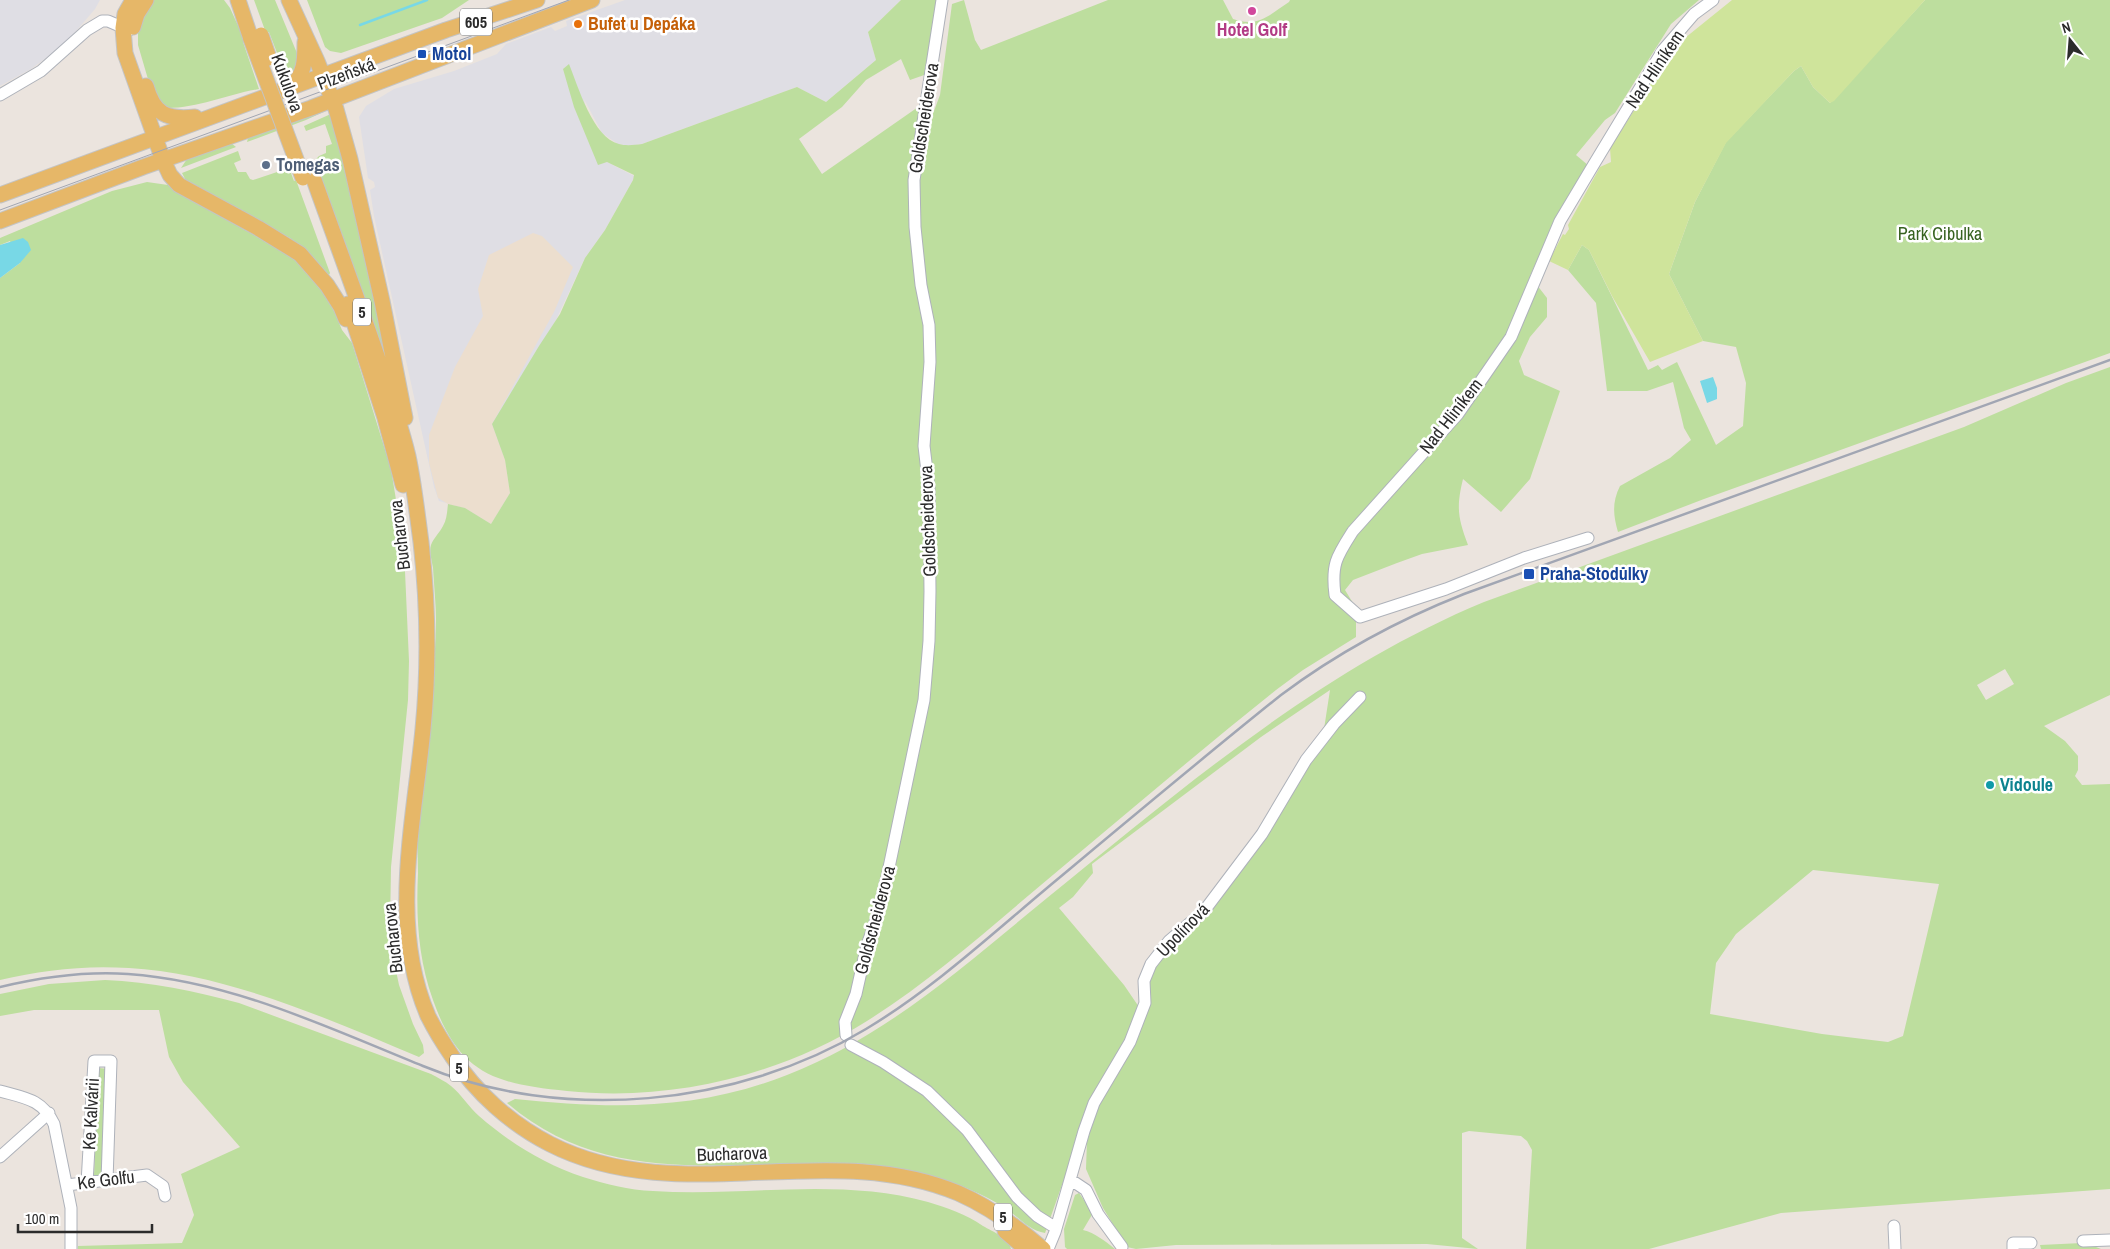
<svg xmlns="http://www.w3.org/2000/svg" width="2110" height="1249" font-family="'Archivo Narrow',sans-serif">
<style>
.industrial{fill:#dfdee4}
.education{fill:#ecdece}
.green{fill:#bdde9e;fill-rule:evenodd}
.pitch{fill:#cfe49b}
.water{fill:#78d8e6}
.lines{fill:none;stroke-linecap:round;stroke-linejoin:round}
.stream{stroke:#78d8e6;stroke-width:2.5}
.minor-casing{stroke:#aeb2ba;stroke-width:13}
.major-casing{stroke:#c4c4c4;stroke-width:17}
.minor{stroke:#fff;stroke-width:11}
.major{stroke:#e6b768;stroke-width:15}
.tram{stroke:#a1a6b3;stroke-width:1}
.rail{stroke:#a1a6b3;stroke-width:2.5}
.major-bridge-casing{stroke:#c4c4c4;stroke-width:17;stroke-linecap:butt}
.major-bridge{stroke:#e6b768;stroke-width:15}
.hotel-dot{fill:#d1479c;stroke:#fff;stroke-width:2}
.food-dot{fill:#e8710a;stroke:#fff;stroke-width:2}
.transit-dot{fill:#1a4fb4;stroke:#fff;stroke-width:2}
.service-dot{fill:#5c6f8a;stroke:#fff;stroke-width:2}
.culture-dot{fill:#0f9aa8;stroke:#fff;stroke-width:2}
.labels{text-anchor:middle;stroke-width:5;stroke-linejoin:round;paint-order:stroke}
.shield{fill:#fff;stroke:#6b6b6b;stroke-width:1}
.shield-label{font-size:16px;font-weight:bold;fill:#2b2b2b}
.food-label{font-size:18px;font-weight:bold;fill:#c56008;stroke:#fff;text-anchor:start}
.hotel-label{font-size:18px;font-weight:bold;fill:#b23c85;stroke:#fff}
.transit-label{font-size:18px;font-weight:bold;fill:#164399;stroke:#fff;text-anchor:start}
.street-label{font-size:18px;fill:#2b2b2b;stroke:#fff}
.service-label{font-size:18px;font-weight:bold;fill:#4e5e75;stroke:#fff;text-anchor:start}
.park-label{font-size:18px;fill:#376220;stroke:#fff}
.culture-label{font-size:18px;font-weight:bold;fill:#0d838f;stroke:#fff;text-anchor:start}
</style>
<rect width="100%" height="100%" fill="#ebe4de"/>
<path class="industrial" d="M0,0H100L95,9L65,44L31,69L0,86Z
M625,0H901L868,32L876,60L826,102L797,87L642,144L629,146L618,144L602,133L584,99L598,164L607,162L634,176L633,180L605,230L585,258L555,322L502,450L510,493L491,524L465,508L439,501L434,487L374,216L370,190L375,187L374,182L368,178L359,117L366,106L394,89L454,71L497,54L506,44L551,27L555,31L567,26L566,21Z"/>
<path class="education" d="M533,233L542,236L573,267L554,312L492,424L505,460L510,493L491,524L465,508L448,504L438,498L429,463V435L455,367L483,316L478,289L489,255Z"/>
<path class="green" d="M152,0H224L230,8L245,41L243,42L259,89C228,94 199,108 167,108L165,111L150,86L138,45V28Z
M254,0H275L299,58L293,73L287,79L269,32L266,33Z
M307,0H469L442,18L341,53L330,51L325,47Z
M901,0H937L927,74L910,80L901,59L866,80L842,107L799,139L822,174L921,105L923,140L940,95L952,4L964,0L975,40L981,50L1108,0H1223L1233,19C1258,28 1269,15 1289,2L1290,0H1699L1671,24L1615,113L1605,120L1576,155L1589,166C1565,201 1547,237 1530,276L1547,298V317L1530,337L1519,361L1524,375L1560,391L1530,479L1501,512L1463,479C1456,508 1458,518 1468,545L1422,554L1397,563L1353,580L1345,590L1356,608V637L1303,670L1276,690C1197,753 1119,820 1041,885C985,932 929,982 867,1021C779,1076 670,1102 567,1091C495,1084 459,1074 433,1000C418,958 416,917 418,873C418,860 417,847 418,834C422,763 435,693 436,621C436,604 434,586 433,568C432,562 429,551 431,545C433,539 440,532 443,526C447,519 447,512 448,504L465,508L491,524L510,493L505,460L492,424L539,346L560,314L585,258L605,230L633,180L634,175L607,162L598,165L574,107L563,69L569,64C578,86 593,138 619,144C626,146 634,145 642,144L797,87L826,102L876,60L868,32Z
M1925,0H2110V353L1704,499L1618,532C1613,515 1612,502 1620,486L1670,458L1691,440L1684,428L1673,382L1647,391H1607L1596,303L1568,270L1582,245L1589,250L1648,370L1658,365L1662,370L1677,362L1716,445L1743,426L1746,383L1736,347L1703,341L1669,274L1695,202L1726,142L1794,71L1801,66L1813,87L1830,103Z
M332,108L306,120L247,142L248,138Z
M333,113L393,380L318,172L321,171L316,159L319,156L326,153V146L332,144L325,124L306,131L304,126Z
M231,143L236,147L181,168L187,159Z
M238,151L241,160L234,163L238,172H246L250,179L253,180L289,168L294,181L296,180L330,273L329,275L312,256L290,238L186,181L182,173Z
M147,182L168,185L174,191L254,235L295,260L321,290L334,311L342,330L352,343L391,469L404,549L409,661L408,700L391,867L390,928L394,961L399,985L413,1024L423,1045L424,1053L419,1057C331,1020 225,973 129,968C85,965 42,970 0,980V278L20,263L10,241L0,245V238L112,191Z
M2110,367V695L2044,726L2065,741L2078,756V770L2075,776L2082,785L2110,784V1189L1781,1213L1649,1249H1526L1532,1150L1527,1141L1521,1136L1469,1131L1462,1133V1238L1478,1249L1427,1244L1176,1245L1136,1249L1127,1247L1103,1208L1086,1169L1087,1140L1091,1117L1084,1113L1068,1168L1045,1233C1030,1231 1019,1218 1007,1209C982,1193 952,1181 924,1174C781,1140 630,1209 507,1103L515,1099C611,1109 695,1111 787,1075C887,1036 965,965 1047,898C1183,788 1320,670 1484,602L1964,427L2066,383ZM2005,669L2014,684L1986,700L1977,685ZM1330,690L1324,729L1298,763L1276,801L1242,855L1206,904L1141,981L1140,1007H1139L1124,985L1059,908L1073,897L1093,873L1092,864L1261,737ZM1813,870L1939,884L1903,1036L1888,1042L1822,1034L1710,1014L1716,963L1736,934Z
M105,980C151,982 195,991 239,1003L431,1074C438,1078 445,1081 451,1086C461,1094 469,1107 479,1116C510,1143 544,1164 583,1177C605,1184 629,1190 653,1191C745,1197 837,1177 928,1202C947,1208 966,1214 983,1226C993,1232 1008,1237 1011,1249H78V1246L182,1243L194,1215L181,1174L240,1147L183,1082L169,1057L159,1010H34L0,1016V994L49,984Z
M99,1068L108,1069L103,1176L94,1175Z
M1079,1193L1093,1213L1083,1230C1095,1233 1105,1241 1115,1249H1067L1065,1247L1064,1229L1075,1195Z
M2082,1243V1247H2096L2101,1249H2041L2040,1245Z"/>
<path class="pitch" d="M1732,0H1925L1834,101L1830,103L1813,87L1801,66L1794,71L1726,143L1695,202L1669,274L1703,341L1650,362L1612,296L1589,250L1582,245L1568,270L1549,261L1563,234L1565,235L1569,229L1568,225L1600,167L1611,162L1610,148L1675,46Z"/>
<path class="water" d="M23,238L28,242L31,250L20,263L0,278V245Z
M1713,377L1717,388V399L1707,403L1700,381Z"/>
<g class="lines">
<path class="stream" d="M360,25L427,0"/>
<defs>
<path id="minor" d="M0,95L41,71L87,30L102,21H108L129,30
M1588,538L1524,558L1446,589L1360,617L1335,595C1331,564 1337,556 1353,531L1458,414L1511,337L1560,221L1594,164L1663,50L1694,14L1713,0
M846,1035L845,1022L856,994L867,945L877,917L887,877L924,700L929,641L930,591L929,488L924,446L930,362L929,325L921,285L915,227L914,180L942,0
M851,1045L883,1062L927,1091L967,1130L1017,1197L1037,1216L1056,1228
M0,1091C25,1098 42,1099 54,1124L71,1208V1249
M0,1157L49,1113
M1071,1180L1086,1190L1098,1214L1122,1247
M87,1183L94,1061H111L107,1181
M67,1185L147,1175L163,1186L165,1196
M1894,1226L1895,1249
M2083,1241L2110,1240
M1048,1249L1055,1232L1084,1131L1094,1103L1130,1042L1145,1003L1144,981L1151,964L1169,941L1204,911L1262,834L1306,760L1334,724L1360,697
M2013,1249V1243H2031"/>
<path id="major" d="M133,0L125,14L123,28L125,53L163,160L170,175L179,185L258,228L300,254L327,285L341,307L346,319
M238,0L251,39
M289,0L317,61L336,109L350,159L382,301L405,418
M133,27L137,14L146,0
M146,86C154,114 166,120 195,117
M290,87C305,75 305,60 305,42
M312,174C334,236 357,297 378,359C389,391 400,423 408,456C414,484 417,513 421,542C428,604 429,667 423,729C414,823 389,926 428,1016C435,1030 443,1043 452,1056C476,1093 511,1124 550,1144C679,1210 827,1138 958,1193C990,1207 1017,1227 1043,1249
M0,195L446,30L537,0
M0,221L143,167L311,108L592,0
M348,304L385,418L403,485
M1005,1231L1026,1249"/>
</defs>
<use href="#minor" class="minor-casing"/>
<use href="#major" class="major-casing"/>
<use href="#minor" class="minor"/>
<use href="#major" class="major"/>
<path class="tram" d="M0,210L569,0"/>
<path class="rail" d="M0,987C42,977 85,971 128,974C231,981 329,1028 423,1066C562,1123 737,1107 866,1029C936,987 996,930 1059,878C1132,817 1206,755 1281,695C1337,653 1398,620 1464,594L2110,360"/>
<defs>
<path id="major-bridge" d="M261,35L269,58
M251,39L303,178"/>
</defs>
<use href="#major-bridge" class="major-bridge-casing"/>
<use href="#major-bridge" class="major-bridge"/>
</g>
<circle class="hotel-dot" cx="1252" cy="11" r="5"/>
<circle class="food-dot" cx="578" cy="24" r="5"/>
<g class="transit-dot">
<rect x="417" y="49" width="10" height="10" rx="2.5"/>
<rect x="1523" y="568" width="12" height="12" rx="2.5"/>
</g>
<circle class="service-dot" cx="266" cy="165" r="5"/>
<circle class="culture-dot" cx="1990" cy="785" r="5"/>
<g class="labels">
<g class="shield">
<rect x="460" y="8.5" width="32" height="27" rx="4"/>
<rect x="353" y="298.5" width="18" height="27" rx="4"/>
<rect x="450" y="1054.5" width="18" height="27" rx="4"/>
<rect x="994" y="1203.5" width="18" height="27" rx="4"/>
</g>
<g class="shield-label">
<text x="476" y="28">605</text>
<text x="362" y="318">5</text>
<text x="459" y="1074">5</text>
<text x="1003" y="1223">5</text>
</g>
<g class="food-label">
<text x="588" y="30">Bufet u Depáka</text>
</g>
<g class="hotel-label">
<text x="1252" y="36">Hotel Golf</text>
</g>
<g class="transit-label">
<text x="432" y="60">Motol</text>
<text x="1540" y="580">Praha-Stodůlky</text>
</g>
<g class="street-label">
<text transform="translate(1655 69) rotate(-56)" y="6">Nad Hliníkem</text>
<text transform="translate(346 74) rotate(-21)" y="6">Plzeňská</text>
<text transform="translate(287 83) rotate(70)" y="6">Kukulova</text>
<text transform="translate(924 118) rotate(-81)" y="6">Goldscheiderova</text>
<text transform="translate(1451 416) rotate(-52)" y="6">Nad Hliníkem</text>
<text transform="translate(928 521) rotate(-92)" y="6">Goldscheiderova</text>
<text transform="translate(400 535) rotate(-97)" y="6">Bucharova</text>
<text transform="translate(875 920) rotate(-75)" y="6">Goldscheiderova</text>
<text transform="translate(1183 930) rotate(-46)" y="6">Upolínová</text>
<text transform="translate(393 938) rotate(-96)" y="6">Bucharova</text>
<text transform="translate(91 1114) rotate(-87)" y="6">Ke Kalvárii</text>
<text transform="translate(732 1154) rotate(-2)" y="6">Bucharova</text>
<text transform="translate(106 1180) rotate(-7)" y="6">Ke Golfu</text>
</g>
<g class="service-label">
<text x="276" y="171">Tomegas</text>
</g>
<g class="park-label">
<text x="1940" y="240">Park Cibulka</text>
</g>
<g class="culture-label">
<text x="2000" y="791">Vidoule</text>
</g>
</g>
<g transform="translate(2070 40) rotate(343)" stroke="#ffffff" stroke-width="4" paint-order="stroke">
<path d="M0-4L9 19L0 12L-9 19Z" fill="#2b2b2b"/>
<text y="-8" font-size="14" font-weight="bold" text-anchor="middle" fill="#2b2b2b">N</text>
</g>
<path d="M18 1224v8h134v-8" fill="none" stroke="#2b2b2b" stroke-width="2.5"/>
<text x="25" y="1224" font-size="15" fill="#2b2b2b" stroke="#ffffff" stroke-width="4" paint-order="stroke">100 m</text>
</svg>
